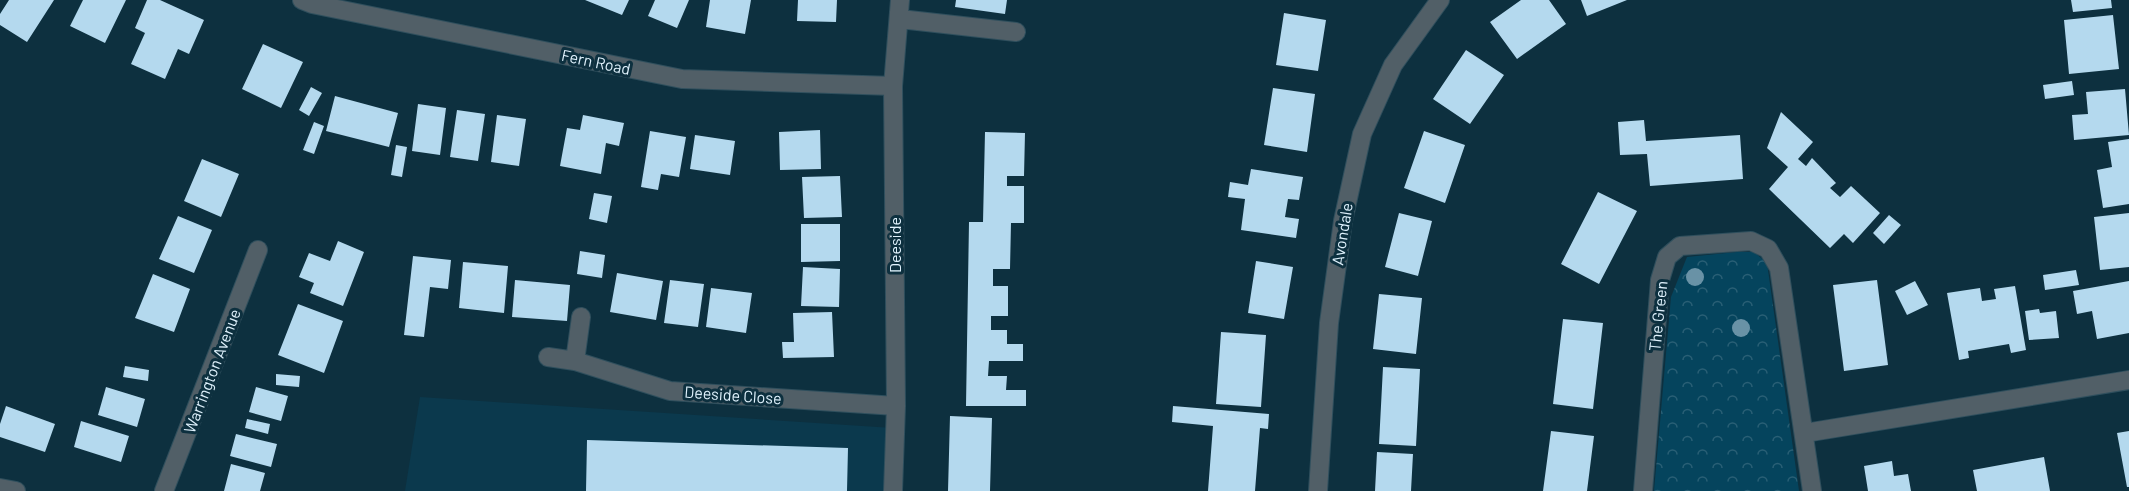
<svg xmlns="http://www.w3.org/2000/svg" width="2129" height="491" font-family="Barlow,sans-serif">
<style>
.built{fill:#0b394d}
.park{fill:url(#park-crowns)}
.building{fill:#b4d9ee}
.lines{fill:none;stroke-linecap:round;stroke-linejoin:round}
.minor-casing{stroke:#2f4f5d;stroke-width:20}
.minor{stroke:#515f67;stroke-width:18}
.tree{fill:#6992a6}
.labels{text-anchor:middle;stroke-width:6;stroke-linejoin:round;paint-order:stroke}
.street-label{font-size:16px;fill:#dff1fc;stroke:#0d303f}
</style>
<defs>
<pattern id="park-crowns" width="20" height="18" patternUnits="userSpaceOnUse" patternTransform="scale(1.5)"><rect width="20" height="18" fill="#05445d"/><path d="M2 6a3 3 0 1 1 6 0M12 15a3 3 0 1 1 6 0" fill="none" stroke="#295f75"/></pattern>
</defs>
<rect width="100%" height="100%" fill="#0d303f"/>
<path class="built" d="M420,397L893,428L888,491H405Z"/>
<path class="park" d="M1737,252H1754L1767,263L1799,491H1654L1671,297L1687,257Z"/>
<path class="building" d="M9,0H54L27,42L0,25V14Z
M83,0H126L105,43L70,26Z
M147,0H160L204,20L189,54L178,49L165,79L131,64L145,33L135,28Z
M585,0H629L622,15Z
M655,0H689L677,28L648,16Z
M710,0H751L745,34L706,27Z
M798,0H837L836,22L797,21Z
M956,0H1007L1005,14L955,7Z
M1521,0H1549L1566,24L1517,59L1490,22Z
M1581,0H1627L1587,16Z
M2071,0H2111L2112,8L2073,12Z
M1284,13L1326,20L1318,71L1276,65Z
M2113,15L2119,69L2069,74L2064,20Z
M263,44L303,62L281,108L242,89Z
M1466,50L1504,75L1470,124L1433,99Z
M2072,81L2074,95L2045,99L2043,85Z
M311,87L322,93L309,116L299,110Z
M1273,88L1315,94L1307,152L1264,145Z
M2125,89L2129,135L2074,140L2072,115L2088,114L2086,92Z
M335,96L398,113L389,147L326,131Z
M418,104L446,108L440,155L412,151Z
M457,110L485,114L478,161L450,157Z
M1781,112L1813,142L1798,159L1806,166L1812,158L1836,183L1830,188L1840,197L1851,186L1880,213L1853,243L1844,234L1830,248L1769,189L1788,167L1767,148Z
M497,115L526,119L519,166L491,162Z
M583,115L624,123L619,146L606,143L601,174L560,166L567,128L580,130Z
M1644,120L1646,141L1740,135L1743,179L1650,186L1647,154L1620,155L1618,122Z
M314,122L324,126L314,154L303,150Z
M820,130L821,169L780,170L779,132Z
M650,131L686,137L679,177L661,174L658,190L641,187Z
M1424,131L1465,145L1445,203L1404,188Z
M985,132L1025,133L1024,176H1007V186H1024V223H1011L1010,269H993V286H1008V316H991V330H1007V344H1023V361H989L988,376H1007L1006,390H1026V406H966L969,222H983Z
M695,135L735,141L730,175L690,169Z
M2129,139V204L2103,208L2097,170L2112,167L2108,142Z
M396,145L407,147L402,177L391,175Z
M202,159L239,174L221,217L184,201Z
M1251,169L1303,177L1299,200L1288,199L1285,217L1299,219L1296,238L1241,230L1245,199L1228,197L1230,182L1248,185Z
M840,176L842,217L804,218L802,177Z
M1598,192L1637,211L1599,284L1561,264Z
M594,193L612,196L607,223L589,219Z
M1399,213L1432,221L1418,276L1385,267Z
M2129,213V267L2100,270L2094,217Z
M1889,215L1901,225L1884,244L1873,233Z
M178,216L212,230L194,273L159,259Z
M801,224H840V261L801,262Z
M338,241L364,252L343,306L310,293L314,283L299,277L309,253L330,261Z
M580,251L605,255L602,278L577,274Z
M413,256L451,260L448,289L430,287L424,337L404,335Z
M1256,261L1293,267L1284,319L1248,313Z
M463,262L508,266L504,313L459,308Z
M803,267L840,269L839,307L801,306Z
M2076,270L2079,285L2045,290L2043,275Z
M617,273L663,281L656,320L610,312Z
M153,274L190,289L174,332L135,318Z
M515,280L570,285L567,321L512,317Z
M670,280L704,284L698,327L664,323Z
M1877,280L1888,365L1844,371L1833,285Z
M1915,281L1928,305L1907,315L1895,291Z
M2129,281V333L2097,339L2092,311L2077,314L2073,291Z
M2015,286L2026,350L2011,353L2009,344L1968,351L1969,358L1959,360L1947,293L1980,288L1982,301L1996,299L1994,289Z
M711,288L752,293L746,333L706,327Z
M1379,294L1422,298L1416,354L1373,349Z
M298,304L343,321L324,373L278,355Z
M2039,309L2040,313L2056,311L2059,338L2029,340L2025,311Z
M832,312L834,357L783,358L782,342H794L793,313Z
M1563,319L1603,323L1593,409L1553,404Z
M1221,332L1266,335L1261,407L1216,404Z
M125,366L149,370L148,381L123,377Z
M1383,367L1420,369L1416,446L1379,444Z
M276,374L300,376L299,387L276,385Z
M106,387L145,399L137,427L98,415Z
M256,387L288,396L281,421L249,412Z
M6,406L55,424L45,452L0,437V424Z
M1173,406L1269,414L1268,429L1260,428L1255,491H1208L1213,426L1172,422Z
M950,416L992,418L990,491H948Z
M247,419L270,424L268,434L245,428Z
M81,421L129,436L121,462L74,447Z
M1551,431L1594,436L1587,491H1543Z
M2129,431V487H2127L2117,433Z
M236,434L277,444L271,467L230,456Z
M587,440L848,448L847,491H586Z
M1377,452L1413,454L1411,491H1375Z
M2044,457L2050,491H1977L1973,470Z
M1892,461L1894,476L1908,474L1911,491H1868L1864,466Z
M231,464L265,473L260,491H224Z"/>
<g class="lines">
<defs>
<path id="minor" d="M302,0L312,4L682,79L893,86
M900,19L1016,32
M581,317L575,361L670,391L896,406
M548,357L575,361
M1805,433L2129,380
M0,488L16,491
M164,491L258,250
M893,491L896,406L893,86L900,0
M1318,491L1329,323L1343,221L1362,134L1393,65L1440,0
M1643,491L1660,280L1667,257L1680,246L1751,241L1768,249L1779,268L1812,491"/>
</defs>
<use href="#minor" class="minor-casing"/>
<use href="#minor" class="minor"/>
</g>
<g class="tree">
<circle cx="1695" cy="277" r="9"/>
<circle cx="1741" cy="328" r="9"/>
</g>
<g class="labels">
<g class="street-label">
<text transform="translate(596 62) rotate(12)" y="6">Fern Road</text>
<text transform="translate(1342 234) rotate(-81)" y="6">Avondale</text>
<text transform="translate(895 245) rotate(-90)" y="6">Deeside</text>
<text transform="translate(1658 316) rotate(-84)" y="6">The Green</text>
<text transform="translate(212 371) rotate(-69)" y="6">Warrington Avenue</text>
<text transform="translate(733 395) rotate(4)" y="6">Deeside Close</text>
</g>
</g>
</svg>
